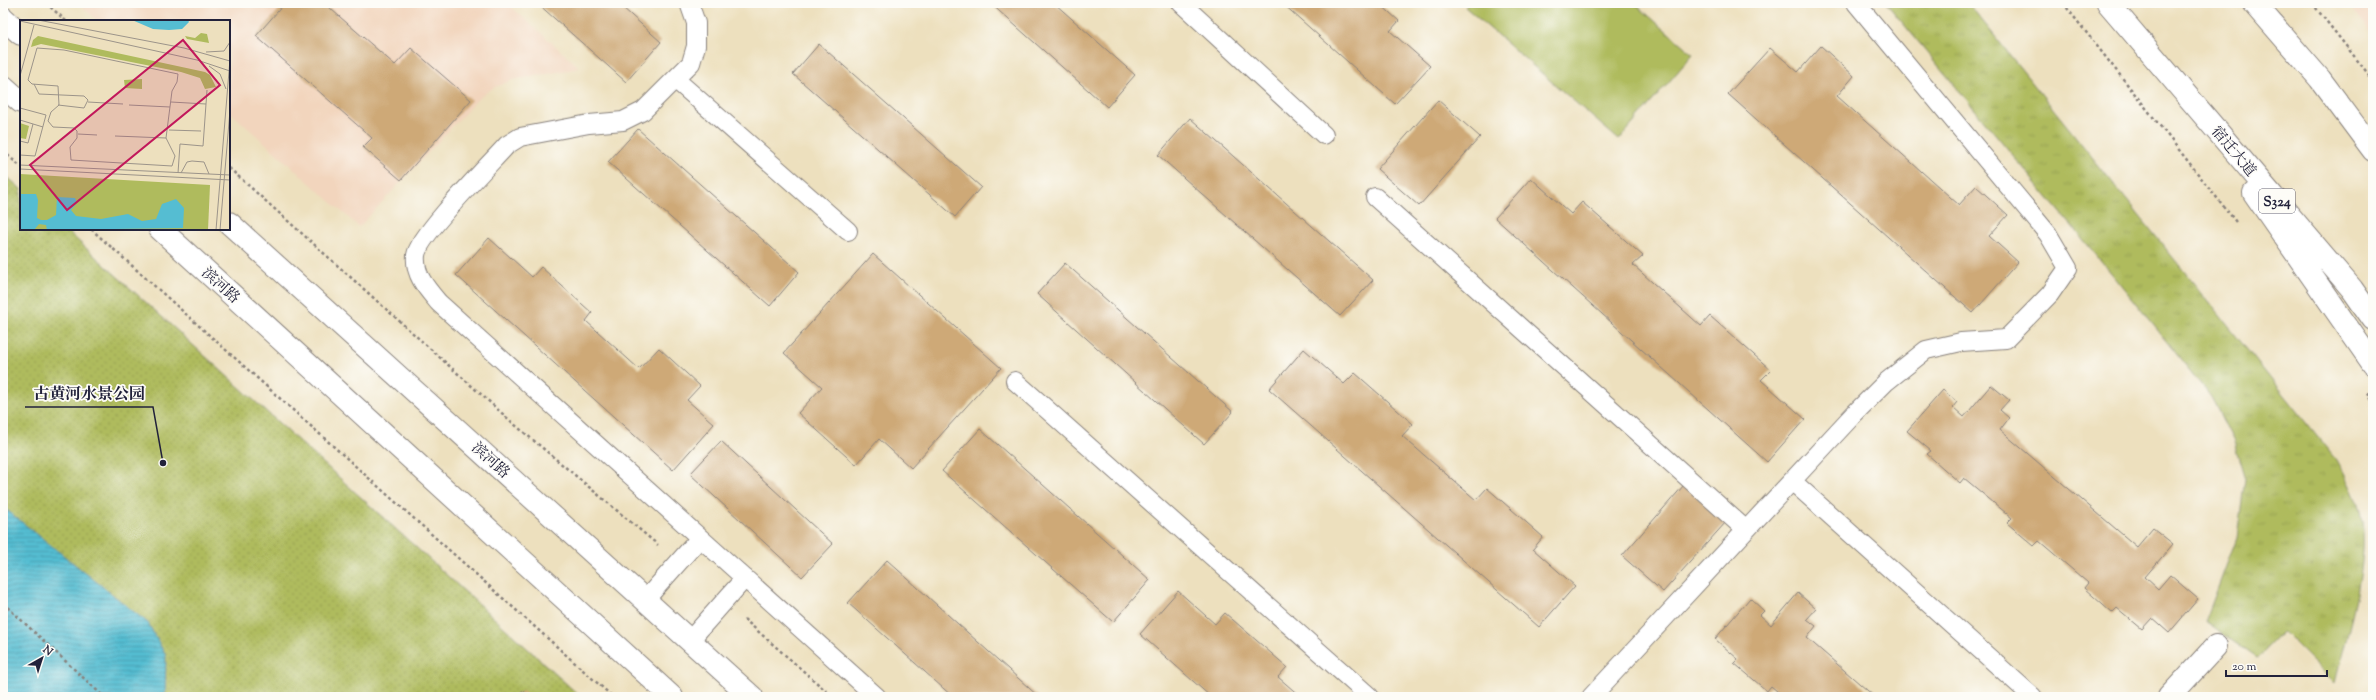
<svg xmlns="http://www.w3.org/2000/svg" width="2376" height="700" font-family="'Sorts Mill Goudy','Noto Serif SC',serif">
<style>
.built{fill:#f2d5bd}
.grass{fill:url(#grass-tufts);stroke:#686e4c}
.park{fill:url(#park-dots);stroke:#686e4c}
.garden{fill:#afbb5d;stroke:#686e4c}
.water{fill:url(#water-rules);stroke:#3c7086}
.building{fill:#cea977}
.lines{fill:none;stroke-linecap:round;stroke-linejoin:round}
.service-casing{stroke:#88817c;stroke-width:20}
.minor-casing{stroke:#88817c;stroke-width:24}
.secondary-casing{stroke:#88817c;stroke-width:24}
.primary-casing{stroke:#88817c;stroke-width:24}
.path{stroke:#88817c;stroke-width:2.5;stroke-dasharray:3 3;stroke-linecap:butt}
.service{stroke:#fff;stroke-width:18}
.minor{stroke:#fff;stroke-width:22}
.secondary{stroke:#fff;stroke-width:22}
.primary{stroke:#fff;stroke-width:22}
.labels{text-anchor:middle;stroke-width:3.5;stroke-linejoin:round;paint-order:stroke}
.shield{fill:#fdfcf7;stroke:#646373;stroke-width:1}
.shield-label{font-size:14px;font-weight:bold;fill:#22223b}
.street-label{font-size:15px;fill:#22223b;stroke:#fdfcf7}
.inset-road{fill:none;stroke:#9c948a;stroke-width:1}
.view{fill:#c2185b;fill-opacity:0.15;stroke:#c2185b;stroke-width:2}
.inset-edge{fill:none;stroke:#22223b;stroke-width:2}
.leader{fill:none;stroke:#22223b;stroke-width:1.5}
.callout-dot{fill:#22223b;stroke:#fdfcf7;stroke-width:1.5}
.callout-label{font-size:16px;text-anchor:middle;font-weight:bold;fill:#22223b;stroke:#fdfcf7;stroke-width:3.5;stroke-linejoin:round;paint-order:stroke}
</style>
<defs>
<pattern id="grass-tufts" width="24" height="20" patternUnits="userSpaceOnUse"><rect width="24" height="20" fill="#afbb5d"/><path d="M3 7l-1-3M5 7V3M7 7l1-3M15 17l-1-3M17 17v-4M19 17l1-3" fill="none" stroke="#96a052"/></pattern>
<pattern id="park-dots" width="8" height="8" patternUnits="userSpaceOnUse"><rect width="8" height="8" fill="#afbb5d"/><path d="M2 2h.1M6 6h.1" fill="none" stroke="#96a052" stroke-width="1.8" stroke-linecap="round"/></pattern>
<pattern id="water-rules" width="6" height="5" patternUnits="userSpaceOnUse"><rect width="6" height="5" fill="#55bdd2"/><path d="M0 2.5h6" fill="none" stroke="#4699ac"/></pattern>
</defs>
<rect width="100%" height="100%" fill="#fdfcf7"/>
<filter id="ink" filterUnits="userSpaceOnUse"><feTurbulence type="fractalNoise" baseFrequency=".025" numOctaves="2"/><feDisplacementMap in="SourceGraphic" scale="8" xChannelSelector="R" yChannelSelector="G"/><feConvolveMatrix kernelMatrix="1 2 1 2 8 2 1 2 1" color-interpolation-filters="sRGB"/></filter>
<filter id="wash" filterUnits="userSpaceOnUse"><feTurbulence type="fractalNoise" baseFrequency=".012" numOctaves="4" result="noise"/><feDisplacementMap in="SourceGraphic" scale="16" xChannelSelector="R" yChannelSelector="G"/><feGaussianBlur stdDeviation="0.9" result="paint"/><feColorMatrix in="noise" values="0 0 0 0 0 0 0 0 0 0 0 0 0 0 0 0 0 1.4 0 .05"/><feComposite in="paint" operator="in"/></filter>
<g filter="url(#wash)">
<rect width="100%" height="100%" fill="#ede0be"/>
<path class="built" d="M78,3H507L580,68L512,80L493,88L479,98L359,227L229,111V21H98Z
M2347,3H2373V34Z"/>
<path class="grass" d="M1886,3H1968L2336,460C2346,478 2359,500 2362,521C2369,566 2346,638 2335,683L2283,631L2257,658L2205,622L2237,537L2245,479L2234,442L2211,397L2117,280Z"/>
<path class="park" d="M3,173L21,189V229H65L581,697H3Z"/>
<path class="garden" d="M1469,3H1634L1693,54L1619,140L1465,7Z"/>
<path class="water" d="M3,507L148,623L166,656L165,697H3Z"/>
<g id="blocks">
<path class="building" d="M285,3H324L395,65L411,48L471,100L401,180L363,147L372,138L256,36Z
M537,3H625L622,7L661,42L626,82Z
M990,3H1054L1135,75L1107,107Z
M1282,3H1379L1399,21L1390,31L1430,66L1395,104Z
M819,44L981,187L955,217L793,74Z
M1821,46L1854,76L1837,96L1959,205L1976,186L2008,215L1989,236L2018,262L1973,313L1728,94L1770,48L1798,72Z
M1438,100L1480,137L1419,206L1377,169Z
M1190,118L1373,280L1340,316L1158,155Z
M638,129L799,272L770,306L608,162Z
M1531,178L1571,214L1582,202L1643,256L1633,265L1701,326L1710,316L1771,370L1761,380L1805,419L1767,462L1495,218Z
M489,238L532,277L541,267L592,313L586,321L639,369L659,348L700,386L687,400L714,424L673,470L456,275Z
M873,254L1001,368L911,468L879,439L856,465L798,413L822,387L784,353Z
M1065,263L1233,412L1204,444L1037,294Z
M1304,349L1344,384L1355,373L1413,424L1402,436L1476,500L1487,488L1543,537L1533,549L1575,586L1539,627L1269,389Z
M1991,385L2009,400L2000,410L2009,418L2000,430L2137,547L2153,528L2173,544L2145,577L2158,589L2170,575L2198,599L2169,633L2152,618L2142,629L2117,608L2112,613L2084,588L2088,583L2039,541L2034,546L2007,523L2012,518L1964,478L1960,483L1927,454L1931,451L1907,431L1943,390L1957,402L1953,407L1964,417Z
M980,429L1150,580L1113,622L942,471Z
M721,441L833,544L802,577L690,474Z
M1684,485L1726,522L1663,592L1622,556Z
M887,560L1039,697H953L848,603Z
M1178,591L1215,624L1225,613L1287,667L1278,677L1301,697H1211L1140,634Z
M1798,593L1816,609L1807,619L1816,626L1807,638L1875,697H1784L1771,686L1767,691L1734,663L1738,659L1715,639L1750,598L1764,611L1760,615L1771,625Z
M523,690L530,697H515Z"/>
</g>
</g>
<g filter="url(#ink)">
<use href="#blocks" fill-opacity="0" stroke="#88817c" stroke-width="1"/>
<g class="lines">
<defs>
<path id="service" d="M689,3L696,23V46L691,63L643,111L623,121L589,124L520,137L507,145C490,164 419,235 416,255C414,275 427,289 439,303L877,697
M1181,3L1324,135
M675,79L848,231
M1375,197L1746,530
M1015,381L1370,697
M1792,481L2033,697
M645,600L700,538
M690,640L745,578
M1591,697L1854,414L1886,382L1926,350L1961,342L2006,339L2050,294L2068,268L2048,234L1856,3"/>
<path id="minor" d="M2169,697L2216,646"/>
<path id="secondary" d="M3,18L21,34
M3,86L21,102
M229,223L752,697
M160,229L672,697"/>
<path id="primary" d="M2108,3L2352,289L2373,319
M2254,3L2320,79L2373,150
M2254,193L2373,364"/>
</defs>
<use href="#service" class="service-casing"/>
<use href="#minor" class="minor-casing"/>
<use href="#secondary" class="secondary-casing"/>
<use href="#primary" class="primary-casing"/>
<path class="path" d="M46,3L66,21
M2063,3L2236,222
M2312,3L2373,80
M3,151L21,167
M229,168L514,424L658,545
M91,229L613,697
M2368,392L2373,403
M3,603L104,697
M744,619L833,697"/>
<use href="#service" class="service"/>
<use href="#minor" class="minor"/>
<use href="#secondary" class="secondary"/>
<use href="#primary" class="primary"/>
</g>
</g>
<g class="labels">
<rect class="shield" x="2259" y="189" width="36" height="24" rx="3"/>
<g class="shield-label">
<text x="2277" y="206">S324</text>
</g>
<g class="street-label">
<text transform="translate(2234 151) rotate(50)" y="5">宿迁大道</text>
<text transform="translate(221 285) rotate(42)" y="5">滨河路</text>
<text transform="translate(491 460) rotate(42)" y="5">滨河路</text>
</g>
</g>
<g transform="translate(20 20)">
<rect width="210" height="210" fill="#ede0be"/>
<path d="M181,13L187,14L189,23L167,19L165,16L175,18ZM18,16L185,52L190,55L196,67L185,69L180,58L161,52L21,24L11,27L13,20Z" fill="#afbb5d"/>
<path d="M0,154L190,165L188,210H0Z" fill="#afbb5d"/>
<path d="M122,59V69L105,68L104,60ZM0,103L9,106L6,119L0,118Z" fill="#afbb5d"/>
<path d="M112,0H168L169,2L162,9L149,10L133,9ZM0,174H16L18,180L17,198L21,200H27L36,195L37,177L55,178L57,183L51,190L56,196L81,199L108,194L122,201L136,199L142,184L156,179L164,188L163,208L27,210L26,205L19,204L14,210H0Z" fill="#55bdd2"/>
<path class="inset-road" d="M18,0L164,28L210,41M0,1L177,40L210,51M186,32L204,31L210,22M189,46L200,54L206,69M0,56L14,5M14,64L19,74L64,76L68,80L64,88L38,85M68,82L103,84M151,82L186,84M109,85L150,87M0,88L26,95L15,136L0,135M0,100L23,107M149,110L181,111M58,114L77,115M95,116L146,118L152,71L157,62L158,54L44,30L17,28L8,60L12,64L38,66L39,85L31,92L28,101L33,107L54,108L57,111V118L50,127L51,140L152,146L155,136L146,118M0,121L8,123L13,104M0,145L210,155M0,149L210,160M158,153L160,124L183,126L187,70M161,153L167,142L172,141L184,142L189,154M196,210L210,39M200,210L210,90"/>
<path class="view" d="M163,20L200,65L47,190L10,145Z"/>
<rect width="210" height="210" class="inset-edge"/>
</g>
<path class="leader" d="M163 463L153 407H25"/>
<circle class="callout-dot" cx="163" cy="463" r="4"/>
<g class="callout-label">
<text x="89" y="399">古黄河水景公园</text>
</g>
<rect width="2376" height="700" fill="none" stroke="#fdfcf7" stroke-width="16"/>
<g transform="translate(42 658) rotate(39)" stroke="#fdfcf7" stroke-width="3" paint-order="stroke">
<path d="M0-3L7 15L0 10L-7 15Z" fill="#22223b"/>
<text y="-6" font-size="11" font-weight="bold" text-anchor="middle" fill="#22223b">N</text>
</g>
<path d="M2226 670v6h101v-6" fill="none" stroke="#22223b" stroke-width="2"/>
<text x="2232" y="670" font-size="12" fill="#22223b" stroke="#fdfcf7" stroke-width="3" paint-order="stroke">20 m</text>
</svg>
